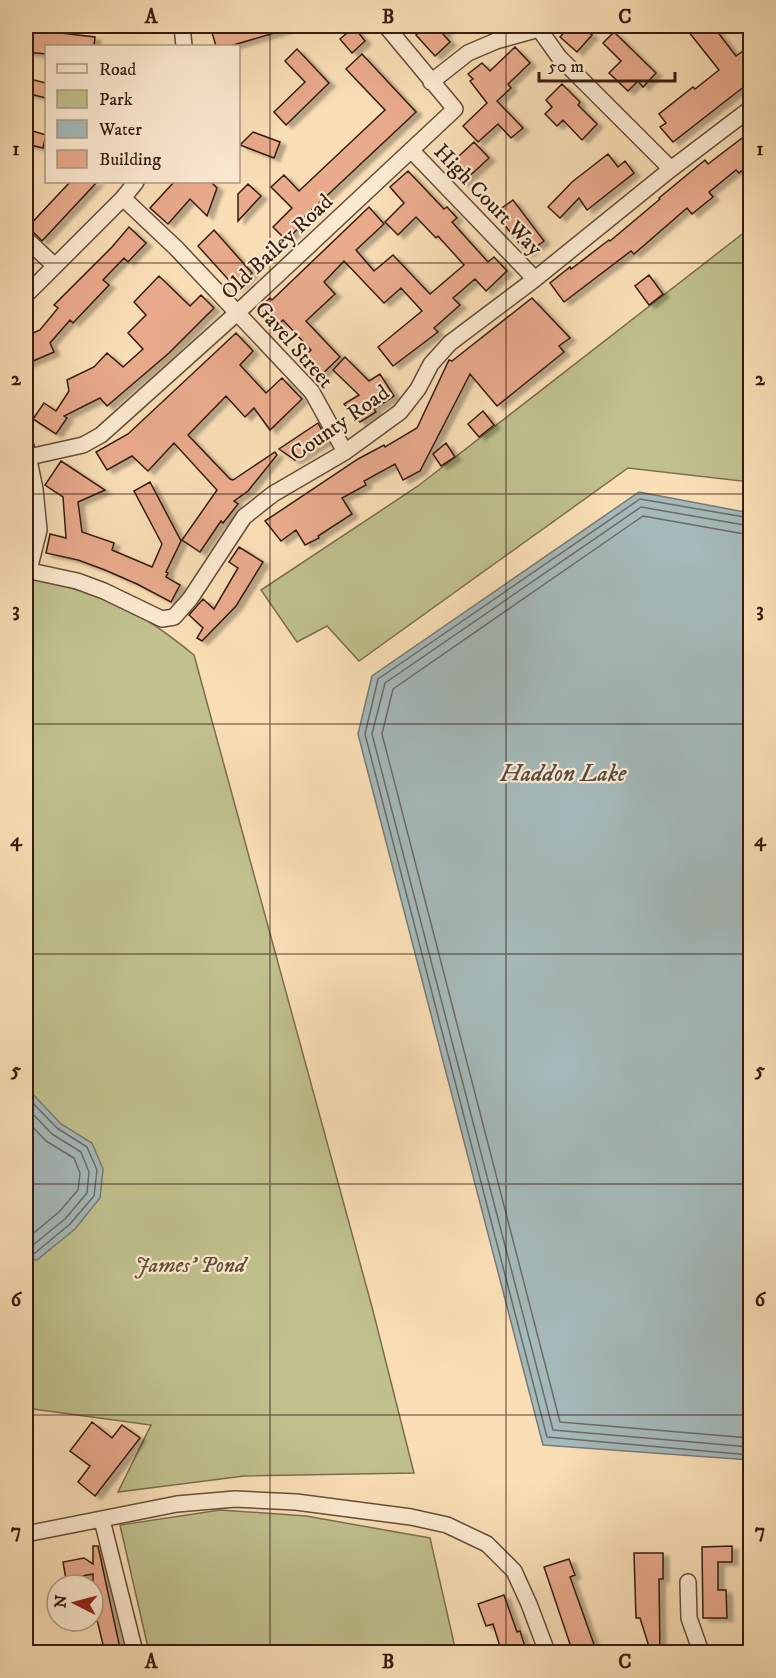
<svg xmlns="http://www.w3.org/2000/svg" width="776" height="1678" font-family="'IM FELL DW Pica',serif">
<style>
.green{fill:#c0c18d;stroke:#7b6e4f;stroke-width:1.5}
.water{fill:#a4b9ba;stroke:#787a76;stroke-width:1.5}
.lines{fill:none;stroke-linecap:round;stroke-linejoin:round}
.shore{stroke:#6d6a66;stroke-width:1.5}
.building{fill:#eaab8d;stroke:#361c11;stroke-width:1.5;filter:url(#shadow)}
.street-casing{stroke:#674d3a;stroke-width:18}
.street{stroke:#fcead0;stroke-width:15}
.grid{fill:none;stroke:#361c11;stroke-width:1.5;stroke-opacity:0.55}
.labels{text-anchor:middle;stroke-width:4.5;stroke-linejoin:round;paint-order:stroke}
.street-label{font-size:22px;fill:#361c11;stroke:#fcead0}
.park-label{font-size:22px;font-style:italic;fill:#5f4e36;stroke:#fcead0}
.water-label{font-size:24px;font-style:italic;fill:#574b44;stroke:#fcead0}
.neatline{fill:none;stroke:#361c11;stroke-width:2}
.grid-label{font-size:20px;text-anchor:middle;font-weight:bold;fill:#361c11}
</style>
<defs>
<filter id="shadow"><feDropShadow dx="6" dy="3.5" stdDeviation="1.5" flood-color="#0004"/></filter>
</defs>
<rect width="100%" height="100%" fill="#fadfb6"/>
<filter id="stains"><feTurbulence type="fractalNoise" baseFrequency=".00333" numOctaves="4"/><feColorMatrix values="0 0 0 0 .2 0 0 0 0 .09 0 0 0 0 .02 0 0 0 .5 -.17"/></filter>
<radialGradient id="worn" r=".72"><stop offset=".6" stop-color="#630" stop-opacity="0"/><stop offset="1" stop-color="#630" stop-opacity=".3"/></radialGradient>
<path class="green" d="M750,228V482L628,468L359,661L327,626L297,642L261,590L418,486Z
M26,577C58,585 94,592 124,607C149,620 172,637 194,655L372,1307L414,1473L244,1476L118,1492L151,1425L26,1408Z
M220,1510L306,1516L430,1538L456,1652H149L120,1525Z"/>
<path class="water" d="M639,492L750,513V1460L543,1445L358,734L372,676Z
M26,1087L61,1124L92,1143L103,1169L100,1198L75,1229L37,1260L26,1259Z"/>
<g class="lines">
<path class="shore" d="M750,518L640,499L378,679L365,734L547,1437L750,1455
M750,526L641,507L385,683L372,734L553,1430L750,1447
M750,535L643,516L393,689L382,734L560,1422L750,1438
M26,1096L57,1128L87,1147L97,1170L94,1196L70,1224L35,1253H26
M26,1107L52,1134L81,1152L89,1172L87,1193L65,1219L33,1245L26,1246
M26,1120L46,1141L74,1158L80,1173L78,1190L59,1212L30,1236H26"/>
</g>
<path class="building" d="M210,26H288V29L230,46H216Z
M426,26H452L443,34L450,42L435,56L416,35Z
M570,26H582L592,35L577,52L560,37Z
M684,26H713L736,56L750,46V82L673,142L660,127L666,123L659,114L693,87L695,89L719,70Z
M354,27L365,41L352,53L340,39Z
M26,29L95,37L94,46H46V54L26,52Z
M614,32L656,73L643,87L638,81L628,91L609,73L621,61L603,43Z
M515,47L530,63L508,84L511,88L497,101L523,128L511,138L498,124L478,142L463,126L487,103L470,81L473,79L468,74L482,63L490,71Z
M297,49L329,83L286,125L274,112L305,82L285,61Z
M362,54L416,112L301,220L304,223L286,240L273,227L292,208L271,187L284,175L299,191L385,110L346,69Z
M26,78L46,83V98L26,93Z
M562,84L580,102L578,105L597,124L582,140L563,120L557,126L545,114L552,107L546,100Z
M26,129L46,135L43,148L26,144Z
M253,132L280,142L274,158L240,145Z
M750,132V164L739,173L736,170L709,192L713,197L692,214L687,208L634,254L631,251L564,302L550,283L570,267L571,269L609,240L610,241L660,199L659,198L705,160L708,164Z
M474,142L489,158L462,183L447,167Z
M608,154L618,167L625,161L634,173L587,210L579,198L560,218L548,207L572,182Z
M408,171L444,209L447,207L457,218L452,222L488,262L494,257L507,271L486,291L475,279L453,298L460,305L434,328L438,332L393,366L378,347L422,311L401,288L384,303L344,261L324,282L335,294L306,321L340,357L319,377L302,359L311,350L283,320L274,328L257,310L270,298L272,300L369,207L384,224L356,250L374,271L393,255L430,294L464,265L438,236L436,238L416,217L398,235L385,222L404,203L390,187Z
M70,182H97L42,241L33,232L26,229Z
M174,182H211L217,188L207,216L190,199L168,224L150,208Z
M248,184L261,196L238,221V194Z
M513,200L544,241L527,253L495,213Z
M129,227L146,243L128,262L124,258L103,280L109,285L73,323L70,320L50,343L54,352L26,364V336L40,330L58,308L54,305L112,247Z
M214,230L252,273L236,288L198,246Z
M649,275L663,294L649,305L635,286Z
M159,276L190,306L201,295L214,308L169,353L107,406L100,398L64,416L67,418L56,434L33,419L44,403L56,411L69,391L67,380L94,367L107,353L123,367L143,349L128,333L146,315L134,302Z
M532,298L570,338L559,346L564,352L497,406L470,374L420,471L403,480L395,464L364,481L366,485L342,498L352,514L318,536L319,538L305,545L296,530L281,541L265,521L358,459L384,445L385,447L417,428L449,360L452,361Z
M236,333L253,351L240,365L266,393L282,378L302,399L270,430L254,408L245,417L226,396L188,435L230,479L233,480L275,452L277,455L248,491L234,501L238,504L223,523L221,521L200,552L182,540L217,490L174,443L148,471L132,456L107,470L96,452L128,434Z
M345,357L369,381L380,374L394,396L374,409L376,412L360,422L344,404L359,395L333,370Z
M483,411L494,425L479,437L468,424Z
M318,423L327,440L304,455L295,460L279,449Z
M446,443L455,457L441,466L433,454Z
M61,461L105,490L78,502L82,532L114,543L112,550L152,567L162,544L134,491L150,482L181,541L166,572L168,573L166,577L180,585L171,602L137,584L105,570L78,560L46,553L50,534L66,538L63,497L45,485Z
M239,547L263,562L236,606L202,641L197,638L203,628L189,615L203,599L214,609L238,568L229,562Z
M92,1422L112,1438L122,1425L140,1438L95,1496L78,1482L90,1466L70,1451Z
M93,1546H98L121,1653H105L93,1603V1574L66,1579L63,1562L84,1558L93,1564Z
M732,1546V1562H718V1590H726L727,1618H703L702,1547Z
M634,1553H663V1579H659L660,1653H651L640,1618H636Z
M569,1559L575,1575L570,1577L597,1653H573L544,1567Z
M504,1595L517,1632L520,1631L527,1653H502L493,1624L486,1626L478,1604Z"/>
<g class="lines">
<defs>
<path id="street" d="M182,26L184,46
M539,29L559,57L671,169
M431,82L468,53L496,41L539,29L542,26
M411,150L535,279
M123,198L176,248L312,392L345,452
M26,239L55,266
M26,295L123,198L136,182
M26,446L35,489L39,530L29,570
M29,457L83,445L101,435L238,312L455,109L386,26
M26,570L77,581L104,591L162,619L174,617L190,599L244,517L273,494L345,452L400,412L418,389L431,364L450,343L535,279L671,169L750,109
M102,1520L135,1652
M26,1534L177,1504L235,1499L296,1502L411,1517L447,1525L487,1544L514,1571L529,1604L547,1652
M688,1582L689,1618L701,1652"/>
</defs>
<use href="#street" class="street-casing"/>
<use href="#street" class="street"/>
</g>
<path class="grid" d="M270,26V1652M506,26V1652M26,263H750M26,494H750M26,724H750M26,954H750M26,1184H750M26,1415H750"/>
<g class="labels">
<g class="street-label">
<text transform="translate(489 199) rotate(46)" y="8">High Court Way</text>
<text transform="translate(276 246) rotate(-43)" y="8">Old Bailey Road</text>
<text transform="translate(295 344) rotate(49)" y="8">Gavel Street</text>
<text transform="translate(339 422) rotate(-35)" y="8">County Road</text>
</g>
<g class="park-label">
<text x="190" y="1272">James' Pond</text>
</g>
<g class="water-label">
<text x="563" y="781">Haddon Lake</text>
</g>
</g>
<rect width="776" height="1678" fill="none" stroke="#fadfb6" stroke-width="66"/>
<rect x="45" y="45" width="195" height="138" fill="#fcead0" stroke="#ad9884" stroke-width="1.5"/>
<rect x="57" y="64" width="30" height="9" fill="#fcead0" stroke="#ad9884" stroke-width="1.5"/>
<text x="99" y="75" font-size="18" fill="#361c11">Road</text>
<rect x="57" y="90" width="30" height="18" fill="#c0c18d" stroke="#ad9884" stroke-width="1.5"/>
<text x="99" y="105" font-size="18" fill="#361c11">Park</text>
<rect x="57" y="120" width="30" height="18" fill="#a4b9ba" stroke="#ad9884" stroke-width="1.5"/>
<text x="99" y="135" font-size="18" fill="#361c11">Water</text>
<rect x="57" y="150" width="30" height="18" fill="#eaab8d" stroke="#ad9884" stroke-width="1.5"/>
<text x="99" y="165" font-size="18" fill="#361c11">Building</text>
<g transform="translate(75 1603) rotate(276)"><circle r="28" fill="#fcead0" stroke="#ad9884" stroke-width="1.5"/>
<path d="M0-4.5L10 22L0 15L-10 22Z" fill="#8f2418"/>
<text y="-9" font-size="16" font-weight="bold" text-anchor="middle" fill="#361c11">N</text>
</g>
<path d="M539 72v9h136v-9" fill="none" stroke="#361c11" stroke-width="3"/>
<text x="548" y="72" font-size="18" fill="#361c11" stroke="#fcead0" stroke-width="4.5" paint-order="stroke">50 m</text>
<rect x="33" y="33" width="710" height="1612" class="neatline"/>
<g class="grid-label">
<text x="151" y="23">A</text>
<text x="388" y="23">B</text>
<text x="625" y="23">C</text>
<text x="16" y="155">1</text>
<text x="760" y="155">1</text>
<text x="16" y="385">2</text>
<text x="760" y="385">2</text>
<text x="16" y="616">3</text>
<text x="760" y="616">3</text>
<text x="16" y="846">4</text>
<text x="760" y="846">4</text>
<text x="16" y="1076">5</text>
<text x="760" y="1076">5</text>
<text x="16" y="1306">6</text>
<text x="760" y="1306">6</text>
<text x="16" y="1537">7</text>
<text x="760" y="1537">7</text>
<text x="151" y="1668">A</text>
<text x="388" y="1668">B</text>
<text x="625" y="1668">C</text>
</g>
<rect width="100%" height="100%" filter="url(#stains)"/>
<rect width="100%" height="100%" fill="url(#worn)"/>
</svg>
